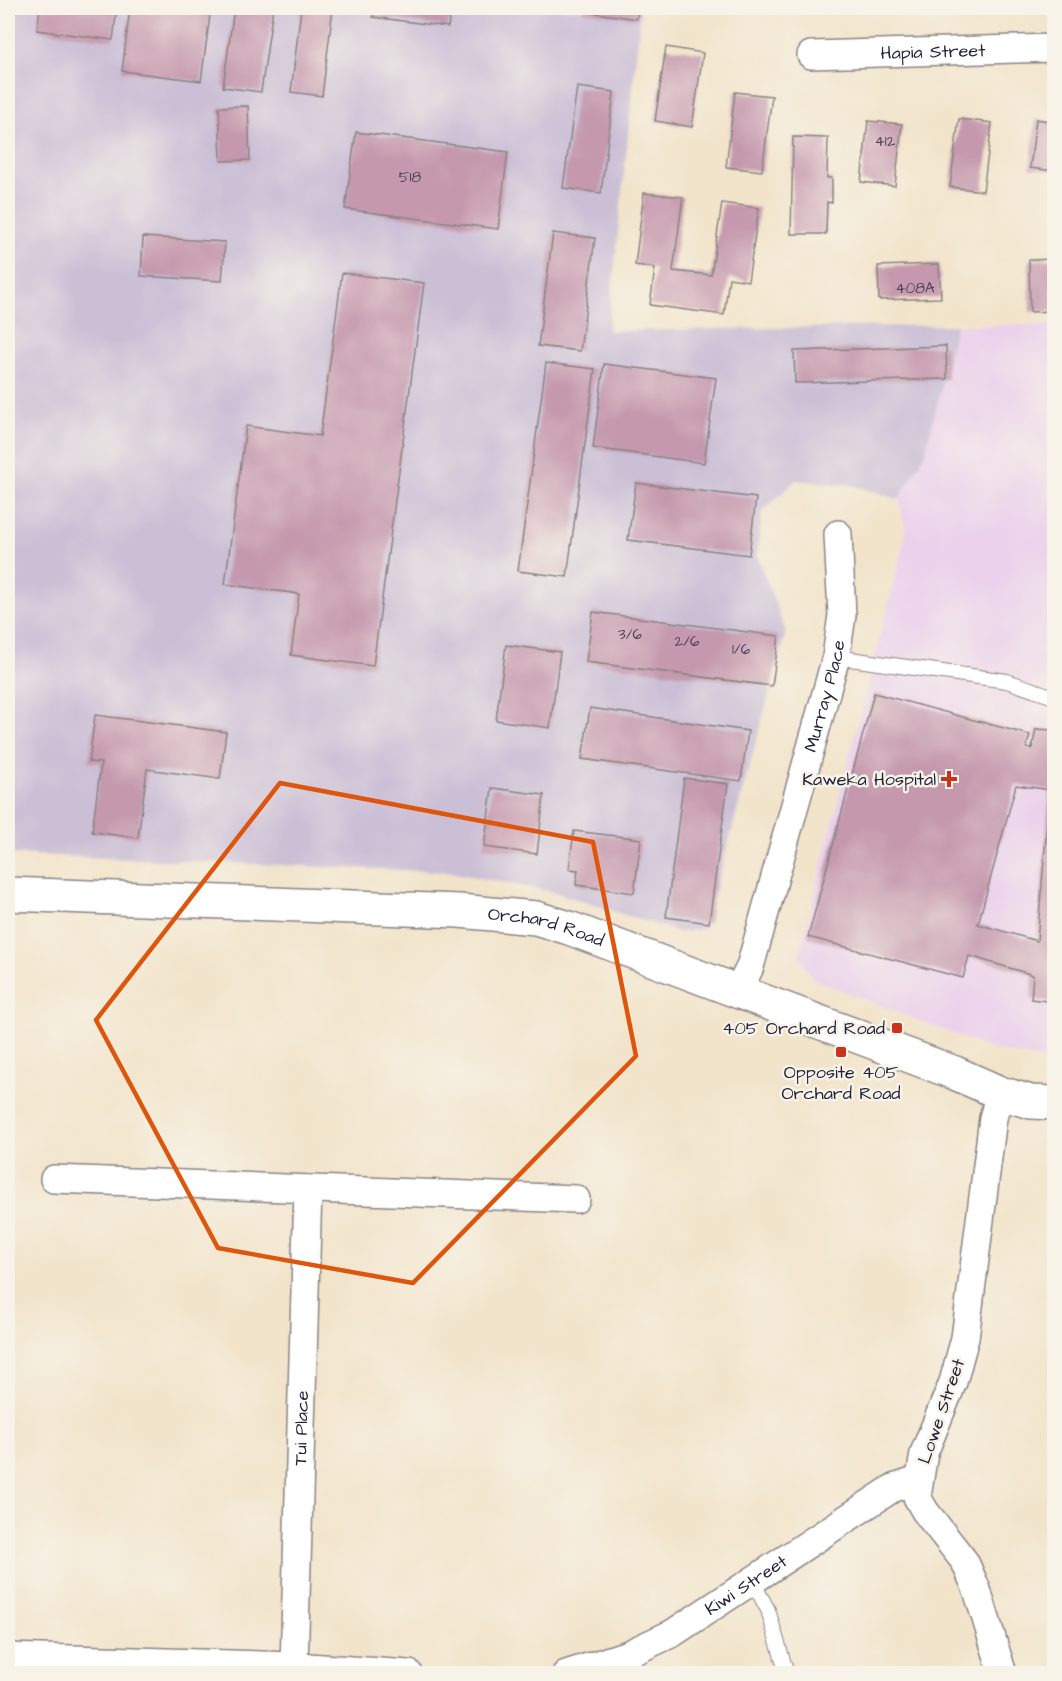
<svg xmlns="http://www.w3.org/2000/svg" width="1062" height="1681" font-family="'Architects Daughter',sans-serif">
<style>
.built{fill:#ebd1ec}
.industrial{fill:#cbbfd6}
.building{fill:#c598ad;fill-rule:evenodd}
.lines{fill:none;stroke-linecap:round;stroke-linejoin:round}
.lane-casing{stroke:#8a8383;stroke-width:16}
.street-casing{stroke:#8a8383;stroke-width:30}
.secondary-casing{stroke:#8a8383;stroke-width:36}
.lane{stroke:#fff;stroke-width:14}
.street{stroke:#fff;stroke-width:27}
.secondary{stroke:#fff;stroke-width:33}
.marked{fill:none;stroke:#de560e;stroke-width:4.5;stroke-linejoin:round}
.poi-dot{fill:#c8321e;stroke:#f7f3e8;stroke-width:2}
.labels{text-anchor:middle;stroke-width:5;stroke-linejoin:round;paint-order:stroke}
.number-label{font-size:15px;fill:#4b4058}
.street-label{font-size:18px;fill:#22223b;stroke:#f7f3e8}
.poi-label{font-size:18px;fill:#22223b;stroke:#f7f3e8;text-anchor:end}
</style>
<rect width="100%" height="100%" fill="#f7f3e8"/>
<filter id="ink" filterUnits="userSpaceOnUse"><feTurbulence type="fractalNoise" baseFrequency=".0167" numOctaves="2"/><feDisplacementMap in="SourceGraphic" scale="12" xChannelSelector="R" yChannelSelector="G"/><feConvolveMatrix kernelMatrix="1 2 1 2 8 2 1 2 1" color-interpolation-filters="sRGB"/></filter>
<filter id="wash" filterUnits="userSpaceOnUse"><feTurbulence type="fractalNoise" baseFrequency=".008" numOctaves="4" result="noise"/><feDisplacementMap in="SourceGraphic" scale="24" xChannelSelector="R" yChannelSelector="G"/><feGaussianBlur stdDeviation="1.35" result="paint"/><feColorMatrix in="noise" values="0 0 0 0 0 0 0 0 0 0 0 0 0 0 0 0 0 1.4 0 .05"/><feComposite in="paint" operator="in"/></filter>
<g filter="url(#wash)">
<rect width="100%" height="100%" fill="#f2e4cb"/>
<path class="built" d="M956,325H1054V1061L996,1051L813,979L799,956L906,534L899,499L925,454Z"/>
<path class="industrial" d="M8,8H641L608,331L956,325L925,454L899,499L851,485L796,480L762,512L757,556L786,632L705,928L679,932L553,892L449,872L8,854Z"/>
<g id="blocks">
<path class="building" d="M40,8H117L113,40L37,30Z
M130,8H211L201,81L122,71Z
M234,8H273L261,92L223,87Z
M301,8H333L322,96L291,92Z
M374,8H451L448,27L373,17Z
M582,8H638L637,19L582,11Z
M666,47L703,53L692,127L655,121Z
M577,87L614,92L601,193L563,188Z
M735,92L772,96L762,171L726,167Z
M248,106L250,160L221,161L219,107Z
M959,119L992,123L983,191L950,187Z
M1036,119L1054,122V171L1030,168Z
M868,121L902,124L895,186L861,182Z
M356,132L508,152L498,229L345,209Z
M793,137L828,138L827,178H832V203L827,202L826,234H791Z
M644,193L683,197L673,271L711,275L722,203L759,208L748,281L729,278L724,315L650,305L655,268L635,265Z
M553,233L595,238L580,351L538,346Z
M143,237L225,242L222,281L141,276Z
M1054,259V311L1030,312L1029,260Z
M939,264L941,298L879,300L878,266Z
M342,273L424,283L373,666L291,655L299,594L225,584L246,426L320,436Z
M946,346L947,379L795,383L794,351Z
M546,363L595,369L567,577L518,571Z
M604,364L716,378L704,463L593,448Z
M636,483L756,498L749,555L628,540Z
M593,612L779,636L772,686L586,662Z
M506,645L560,652L550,728L496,720Z
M874,693L1030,735L1026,748L1032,749L1036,729L1054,730V1002L1031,999L1033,975L969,956L963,978L808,937ZM1016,785L1050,790L1037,941L978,924Z
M590,708L748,731L741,781L582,759Z
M95,715L226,732L220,779L147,769L138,838L92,832L101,763L89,762Z
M684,778L728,784L709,923L666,917Z
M492,788L544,795L537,854L484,847Z
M574,831L641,839L634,893L576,885L578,870L569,869Z"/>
</g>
</g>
<g filter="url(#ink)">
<use href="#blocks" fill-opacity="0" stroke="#8a8383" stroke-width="1.5"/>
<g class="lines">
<defs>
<path id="lane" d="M836,657L1007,681L1054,697
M753,1582L768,1610L787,1674"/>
<g id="street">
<path id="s1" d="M811,55L1054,48"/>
<path id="s2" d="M738,991L750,967L836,657L842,615L838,534"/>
<path d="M1000,1093L993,1118L965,1338L953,1382L924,1453L917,1497L925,1511L965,1562L977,1590L1003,1674"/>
<path d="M54,1179L576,1199"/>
<path d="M8,1657L294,1666L409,1674"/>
<path id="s3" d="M294,1666L308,1189"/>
<path id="s4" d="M566,1674L628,1654L673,1633L893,1488L918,1480"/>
</g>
<g id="secondary">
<path id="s5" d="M8,894L459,911L536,918L569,928L955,1073L1000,1093L1031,1102L1054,1103"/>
</g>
</defs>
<use href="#lane" class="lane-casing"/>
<use href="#street" class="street-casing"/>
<use href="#secondary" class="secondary-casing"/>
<use href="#lane" class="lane"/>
<use href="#street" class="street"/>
<use href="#secondary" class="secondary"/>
</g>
</g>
<path class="marked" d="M280,783L593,842L636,1056L413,1283L218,1248L96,1020Z"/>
<g class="poi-dot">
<path d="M946 770h6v6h6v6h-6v6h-6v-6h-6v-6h6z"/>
<rect x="891" y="1022" width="12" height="12" rx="3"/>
<rect x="835" y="1046" width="12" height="12" rx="3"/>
</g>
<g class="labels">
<g class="number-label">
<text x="885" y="146">412</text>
<text x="410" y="182">518</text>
<text x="915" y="293">408A</text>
<text x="630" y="639">3/6</text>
<text x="687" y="646">2/6</text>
<text x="741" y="654">1/6</text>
</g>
<g class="street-label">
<text dy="6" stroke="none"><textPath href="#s1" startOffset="122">Hapia Street</textPath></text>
<text dy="6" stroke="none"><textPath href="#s2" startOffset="308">Murray Place</textPath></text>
<text dy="6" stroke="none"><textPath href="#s5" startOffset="540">Orchard Road</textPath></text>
<text transform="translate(941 1411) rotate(-71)" y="6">Lowe Street</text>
<text dy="6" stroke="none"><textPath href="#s3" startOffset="238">Tui Place</textPath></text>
<text dy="6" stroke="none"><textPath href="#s4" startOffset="202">Kiwi Street</textPath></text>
</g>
<g class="poi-label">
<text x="936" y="785">Kaweka Hospital</text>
<text x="885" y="1034">405 Orchard Road</text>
<text x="841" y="1078" text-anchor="middle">Opposite 405<tspan x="841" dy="21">Orchard Road</tspan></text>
</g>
</g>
<rect width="1062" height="1681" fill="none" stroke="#f7f3e8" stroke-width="30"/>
</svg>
